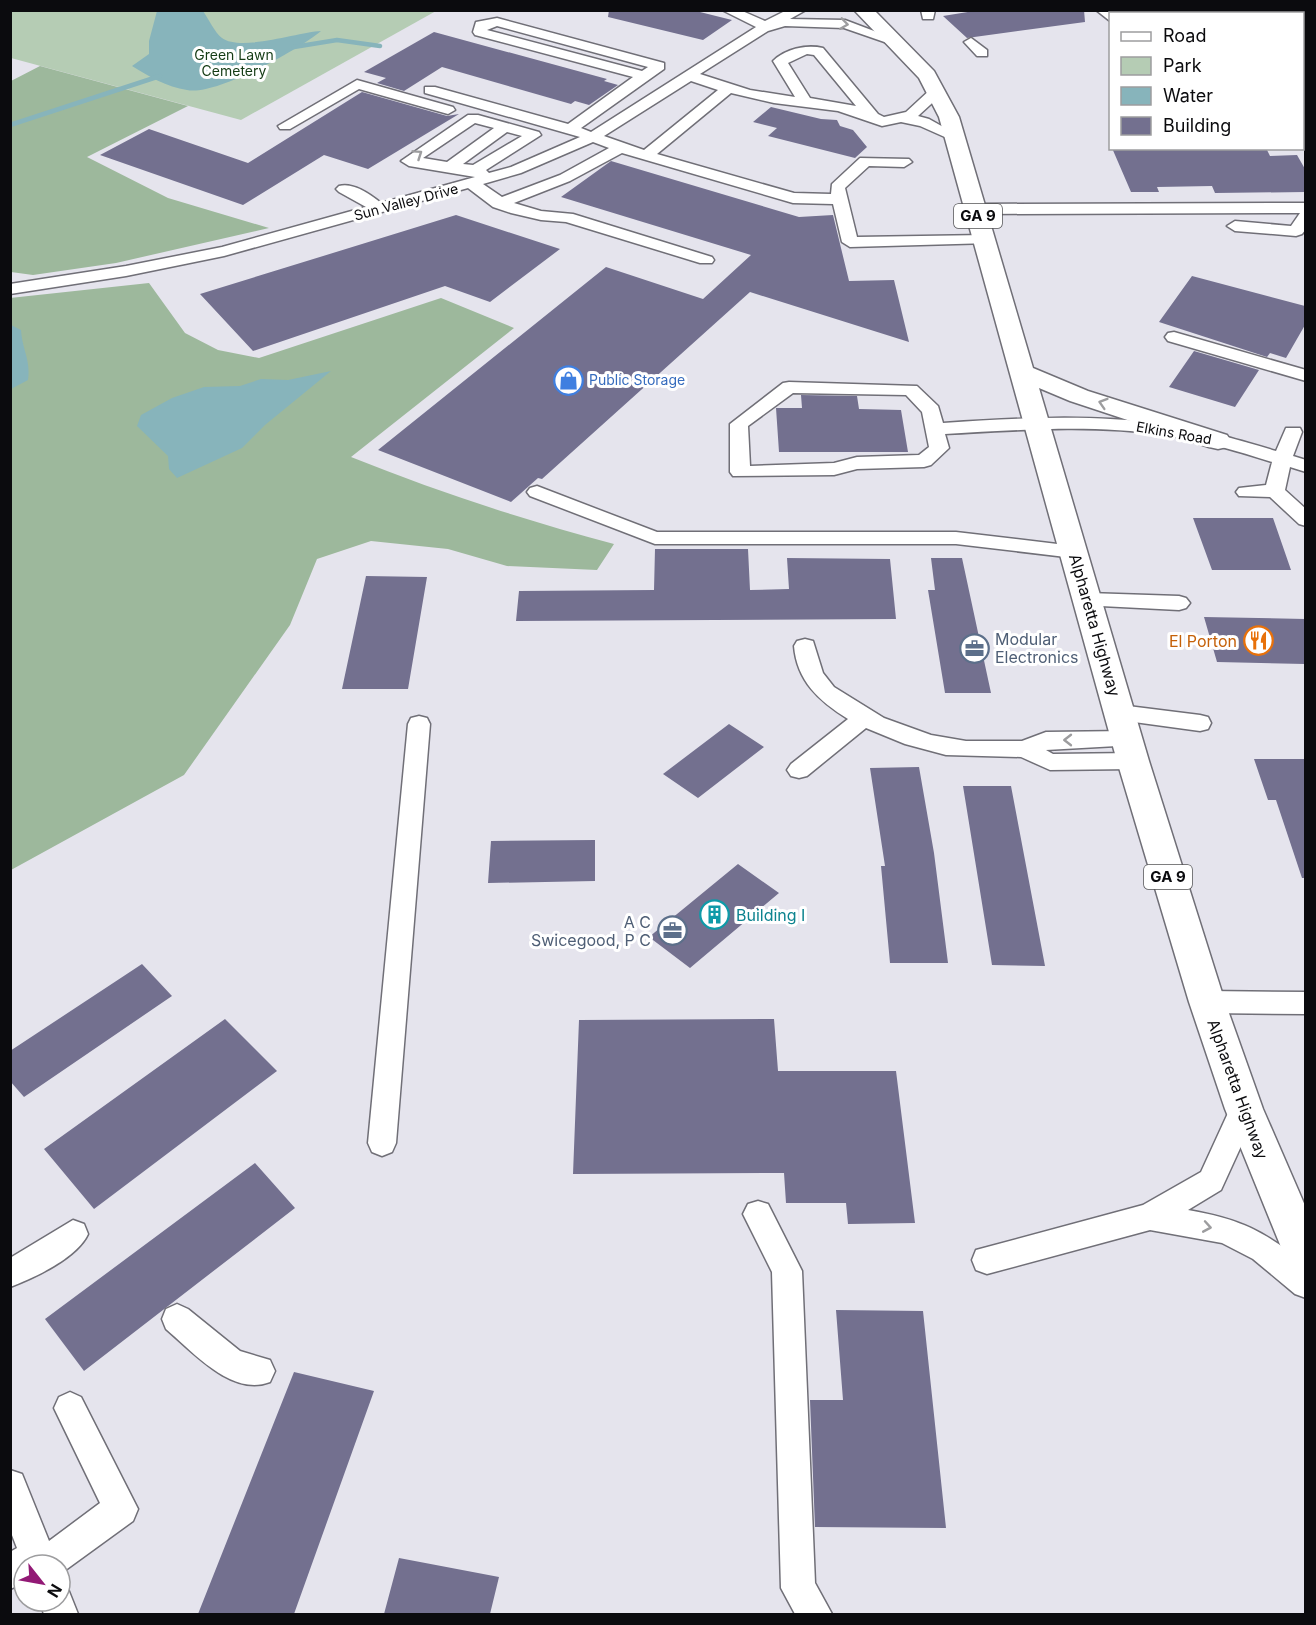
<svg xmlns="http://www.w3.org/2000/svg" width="1316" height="1625" font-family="Inter,sans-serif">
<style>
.green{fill:#b5ccb4}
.forest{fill:#9db89c}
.water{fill:#87b4bb}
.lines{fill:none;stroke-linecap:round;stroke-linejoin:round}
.stream{stroke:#87b4bb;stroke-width:4.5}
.building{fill:#73708f}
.minor-casing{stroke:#706f77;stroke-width:3}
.highway-casing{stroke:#706f77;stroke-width:3}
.minor{fill:#fff;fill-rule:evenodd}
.highway{fill:#fff;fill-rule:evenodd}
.oneway{stroke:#9d9d9f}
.labels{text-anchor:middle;stroke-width:6;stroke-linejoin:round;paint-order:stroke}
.far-park-label{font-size:14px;fill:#143b14;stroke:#fff}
.far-street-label{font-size:14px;fill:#0b0b0e;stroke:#fff}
.far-shop-label{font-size:14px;fill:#366cbe;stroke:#fff;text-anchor:start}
.shield{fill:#fff;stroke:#545456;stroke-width:1.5}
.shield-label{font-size:15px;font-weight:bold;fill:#0b0b0e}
.street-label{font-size:16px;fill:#0b0b0e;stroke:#fff}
.service-label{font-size:16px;fill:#4e5e75;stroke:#fff;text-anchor:start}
.food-label{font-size:16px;fill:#c56008;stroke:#fff;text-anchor:end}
.culture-label{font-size:16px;fill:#0d838f;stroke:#fff;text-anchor:start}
</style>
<rect width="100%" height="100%" fill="#e5e4ed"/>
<path class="green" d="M10,11H436L241,120L11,58Z"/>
<path class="forest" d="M40,66L188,106L87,157L168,198L269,228L116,263L33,275L11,272V81Z
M149,283L185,333L218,350L259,358L441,298L514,328L351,457C438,492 524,520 614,544L597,570L507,566L448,549L371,541L317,559L290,625L184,775L11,870L10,298Z"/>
<path class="water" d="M157,11H203C208,18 215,33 222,38C241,52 298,32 321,31C298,50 216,96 187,90C167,87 148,76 132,66L149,54V41Z
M11,325L21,330C22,349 31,360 28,380L11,389Z
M331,371L265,425L242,448L177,478L169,469L168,456L137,426L141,415L172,398L204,387L240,386L261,379L288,380Z"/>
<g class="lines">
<path class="stream" d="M294,47L337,40L380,46
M10,125L160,76"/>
</g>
<path class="building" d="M609,10H692L732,20L703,40L608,17Z
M980,10H1084L1085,22L967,38L943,16Z
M434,32L607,79L604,81L618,85L589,105L575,101L571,104L442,67L404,91L377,83L386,78L364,72Z
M362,92L447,116L459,114L368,169L324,155L243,205L100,155L149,129L248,163Z
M771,107L821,119L837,120L840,126L853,130L867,147L855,158L768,136L777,128L753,122Z
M1112,148H1266L1270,156L1297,155L1305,169V192L1215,193L1212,186L1157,187L1159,192H1131Z
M611,161L799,217L833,215L849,281L894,280L909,342L750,292L542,479L538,478L511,502L378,450L606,267L703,299L751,255L561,197Z
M456,215L560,249L490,302L445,286L253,351L200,294Z
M1192,276L1305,306V325L1286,358L1270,353L1267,357L1159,322Z
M1194,351L1259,370L1235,407L1169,387Z
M801,395L857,396L859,409L901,410L908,452H779L776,408H802Z
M1193,518H1273L1291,570H1212Z
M655,549H748L750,590L789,589L787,558L890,559L896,619L516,621L519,591L654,590Z
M931,558H962L991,693H945L928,590H935Z
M366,576L427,577L408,689H342Z
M1204,617L1305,619V664L1217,662Z
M729,724L764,747L698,798L663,774Z
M1254,759H1305V878H1302L1276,800H1268Z
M919,767L934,853L948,963H890L881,866H885L870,768Z
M963,786H1011L1045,966L992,965Z
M595,840V881L488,883L491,841Z
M738,864L779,893L690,968L649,937Z
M142,964L172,996L24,1097L10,1081V1051Z
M225,1019L277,1071L94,1209L44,1149Z
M774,1019L778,1071H896L915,1223L848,1224L846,1203H786L784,1173L573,1174L579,1020Z
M255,1163L295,1208L84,1371L45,1319Z
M836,1310L923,1311L946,1528L815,1527L810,1400H843Z
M294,1372L374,1391L294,1614H198Z
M399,1558L499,1577L490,1614H384Z"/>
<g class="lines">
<defs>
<path id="minor" d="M722,10H740L765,21L787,10H806L790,19L845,20L903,42L896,46L844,28L785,26L768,31L700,74L750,90L795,97L773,61C785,49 806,44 823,48L878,114L884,117L906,112L932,88H942V94L918,116L929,119L963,138L956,142L920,126L901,122L882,126L838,111L774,103L731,93L657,154L794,193L831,194L832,184L860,158L909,159L912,162L904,167L869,166L845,188L857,237L985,235L991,237L993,240L991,243L850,247L842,242L833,204L793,203L622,153L570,181L514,203L541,211L573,214L712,257L714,260L712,263H700L566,222L541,220L511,213L493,207L468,188L224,256L126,276L10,294V284L126,266L222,247L366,207L339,192L336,189L339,186C353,182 370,194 381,203L475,177L409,166L401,161L468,115H478L539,132L541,135L486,170L489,173L511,167L580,137L425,93V87H435L568,124L633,77L475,35L473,32L476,22L497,18L664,63V69L581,128L591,132L756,27ZM497,26L648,67L642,71L487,30ZM807,54L814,55L856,106L810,98L788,63ZM691,81L718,90L644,150L604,136ZM475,123L494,128L447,162L423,158ZM507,132L522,136L473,165L463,164ZM593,142L609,148L560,175L502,197L483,184L521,173Z
M921,10H935L933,19H923Z
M1096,10H1110L1114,14H1110V21Z
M1128,10H1141L1143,14H1130Z
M1229,10H1265L1261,14H1225Z
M1272,10H1289L1292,14H1275Z
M971,38L987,50V56H977L964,42Z
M357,80L453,107L455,110L448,114L359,89L290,129H280L278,126Z
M1306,203V229L1302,234L1296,236L1235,231L1227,226L1235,221L1291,226L1300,213L976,214L968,209L976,204Z
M1174,332L1306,370V381L1168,341L1165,337L1168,333Z
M789,382L917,386L938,406L943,423C1017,418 1091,414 1164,424C1202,429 1239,440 1276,451L1286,428H1300L1302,432L1293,456L1306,460V472L1290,467L1285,490L1306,509V526L1299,524L1270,497L1239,496L1236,492L1239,488L1266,485L1272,462C1237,451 1201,440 1165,435C1092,424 1019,430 945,434L949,448L931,465L924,467L857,469L834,475L733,476L730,472V424L783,383ZM793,393L906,395L922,412L929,447L919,455L857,457L834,463L750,466L748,426Z
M537,486L657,532H956L1074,546L1081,547L1084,552L1081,557L1074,558L956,544H655L530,496L527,492L530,488Z
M1088,593L1179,596L1186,598L1190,603L1186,608L1179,610L1081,605L1077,600L1081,595Z
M805,639L813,641L823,673L834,687L884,718L931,735L966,741H1022L1046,732L1127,731L1135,733L1138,739L1135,745L1046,750L1053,754L1133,753L1141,755L1145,761L1141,767L1133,769L1050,770L1021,757L946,755L905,744L866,728L807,776L799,778L791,776L787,770L791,764L848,719C819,701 797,681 794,646L797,641Z
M1120,705L1200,715L1208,717L1211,723L1208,729L1200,731L1112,719L1109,713L1112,707Z
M419,716L427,718L430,724L396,1143L392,1152L382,1156L372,1152L368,1143L408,724L411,718Z
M1207,991L1306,992V1014L1207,1013L1198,1010L1194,1002L1198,994Z
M1244,1097L1254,1100L1258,1109L1221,1190L1188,1210C1240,1219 1265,1231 1306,1265V1298L1295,1294L1253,1259L1222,1243L1150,1230L987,1274L976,1270L972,1260L976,1250L1143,1205L1201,1172L1234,1100Z
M758,1201L768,1204L802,1271L815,1583L832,1614H795L781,1588L772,1272L743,1214L748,1204Z
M73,1220L84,1224L88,1234C77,1258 34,1278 10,1287V1258Z
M177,1304L188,1309L240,1351L270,1360L275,1371L270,1382C232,1397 193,1352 166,1329L162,1319L166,1309Z
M70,1392L81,1397L138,1509L133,1521L60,1574V1565H24V1583L10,1589V1552L17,1548L10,1530V1470L22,1474L49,1541L100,1503L54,1408L59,1397Z
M60,1585L68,1589L78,1614H44L39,1601H60Z"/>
<path id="highway" d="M854,10H874L934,71L959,117L1033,368L1088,391L1227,435L1231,441L1227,447L1218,449L1209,447L1070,401L1039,388L1149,761L1225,1002L1263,1109L1306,1208V1276L1291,1271L1285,1257L1225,1109L1189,1002L1117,761L939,117L919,78Z"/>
</defs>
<use href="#minor" class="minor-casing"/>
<use href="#highway" class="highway-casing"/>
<use href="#minor" class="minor"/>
<use href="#highway" class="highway"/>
</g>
<defs><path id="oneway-chevron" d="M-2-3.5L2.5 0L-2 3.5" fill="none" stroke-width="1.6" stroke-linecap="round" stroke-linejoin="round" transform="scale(1.5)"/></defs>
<g class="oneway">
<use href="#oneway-chevron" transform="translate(844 24) rotate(8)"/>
<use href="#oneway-chevron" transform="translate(418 154) rotate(-34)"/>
<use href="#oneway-chevron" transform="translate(1103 403) rotate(-163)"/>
<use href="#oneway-chevron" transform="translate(1068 740) rotate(180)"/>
<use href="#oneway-chevron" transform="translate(1207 1227) rotate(10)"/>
</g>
<defs>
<symbol id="shop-ring" viewBox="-11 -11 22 22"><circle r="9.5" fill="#fff" stroke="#3f7fe0" stroke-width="1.5"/><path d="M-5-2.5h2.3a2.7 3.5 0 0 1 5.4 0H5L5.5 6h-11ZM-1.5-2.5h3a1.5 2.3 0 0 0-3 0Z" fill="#3f7fe0"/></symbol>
<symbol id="restaurant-ring" viewBox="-11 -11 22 22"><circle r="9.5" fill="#fff" stroke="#e8710a" stroke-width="1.5"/><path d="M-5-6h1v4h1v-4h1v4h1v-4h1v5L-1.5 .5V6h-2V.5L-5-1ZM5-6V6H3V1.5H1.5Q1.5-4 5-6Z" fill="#e8710a"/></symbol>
<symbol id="office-ring" viewBox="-11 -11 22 22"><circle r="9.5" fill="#fff" stroke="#5c6f8a" stroke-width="1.5"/><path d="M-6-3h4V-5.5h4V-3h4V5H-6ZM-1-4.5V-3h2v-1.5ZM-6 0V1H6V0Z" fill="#5c6f8a"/></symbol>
<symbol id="building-ring" viewBox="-11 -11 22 22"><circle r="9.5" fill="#fff" stroke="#0f9aa8" stroke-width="1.5"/><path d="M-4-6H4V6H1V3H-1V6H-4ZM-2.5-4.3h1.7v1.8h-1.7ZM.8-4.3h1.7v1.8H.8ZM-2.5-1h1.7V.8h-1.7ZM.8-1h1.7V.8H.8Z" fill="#0f9aa8"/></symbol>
</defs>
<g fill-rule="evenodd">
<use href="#shop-ring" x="552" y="364" width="33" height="33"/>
<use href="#restaurant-ring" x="1242" y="624" width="33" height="33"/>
<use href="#office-ring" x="958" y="632" width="33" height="33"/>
<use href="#building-ring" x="698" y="898" width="33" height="33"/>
<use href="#office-ring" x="656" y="914" width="33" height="33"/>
</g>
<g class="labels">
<g class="far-park-label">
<text x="234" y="60">Green Lawn<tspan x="234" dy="16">Cemetery</tspan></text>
</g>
<g class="far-street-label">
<text transform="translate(406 202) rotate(-15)" y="5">Sun Valley Drive</text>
<text transform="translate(1174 433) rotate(10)" y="5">Elkins Road</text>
</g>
<g class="far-shop-label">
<text x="589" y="385">Public Storage</text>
</g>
<g class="shield">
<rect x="954" y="204" width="48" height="24" rx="4.5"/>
<rect x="1144" y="865" width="48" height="24" rx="4.5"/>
</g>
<g class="shield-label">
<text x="978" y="221">GA 9</text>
<text x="1168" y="882">GA 9</text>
</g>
<g class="street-label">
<text transform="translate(1095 625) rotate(74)" y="6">Alpharetta Highway</text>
<text transform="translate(1238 1089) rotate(70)" y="6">Alpharetta Highway</text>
</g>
<g class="service-label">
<text x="995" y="645">Modular<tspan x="995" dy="18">Electronics</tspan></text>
<text x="651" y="928" text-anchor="end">A C<tspan x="651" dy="18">Swicegood, P C</tspan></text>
</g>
<g class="food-label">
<text x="1237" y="647">El Porton</text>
</g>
<g class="culture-label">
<text x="736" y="921">Building I</text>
</g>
</g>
<rect width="1316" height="1625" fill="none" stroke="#0b0b0e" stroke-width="24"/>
<rect x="1109" y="12" width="195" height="138" fill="#ffffff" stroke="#9d9d9f" stroke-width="1.5"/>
<rect x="1121" y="32" width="30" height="9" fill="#ffffff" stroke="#9d9d9f" stroke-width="1.5"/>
<text x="1163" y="42" font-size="18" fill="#0b0b0e">Road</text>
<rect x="1121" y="57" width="30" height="18" fill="#b5ccb4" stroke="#9d9d9f" stroke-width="1.5"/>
<text x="1163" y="72" font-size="18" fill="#0b0b0e">Park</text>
<rect x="1121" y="87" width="30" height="18" fill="#87b4bb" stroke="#9d9d9f" stroke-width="1.5"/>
<text x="1163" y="102" font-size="18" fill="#0b0b0e">Water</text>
<rect x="1121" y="117" width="30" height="18" fill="#73708f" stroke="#9d9d9f" stroke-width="1.5"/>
<text x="1163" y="132" font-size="18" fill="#0b0b0e">Building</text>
<g transform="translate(42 1583) rotate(121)"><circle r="28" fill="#ffffff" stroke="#9d9d9f" stroke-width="1.5"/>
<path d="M0-4.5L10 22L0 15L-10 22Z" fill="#921975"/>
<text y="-9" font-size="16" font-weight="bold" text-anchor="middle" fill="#0b0b0e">N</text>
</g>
</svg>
